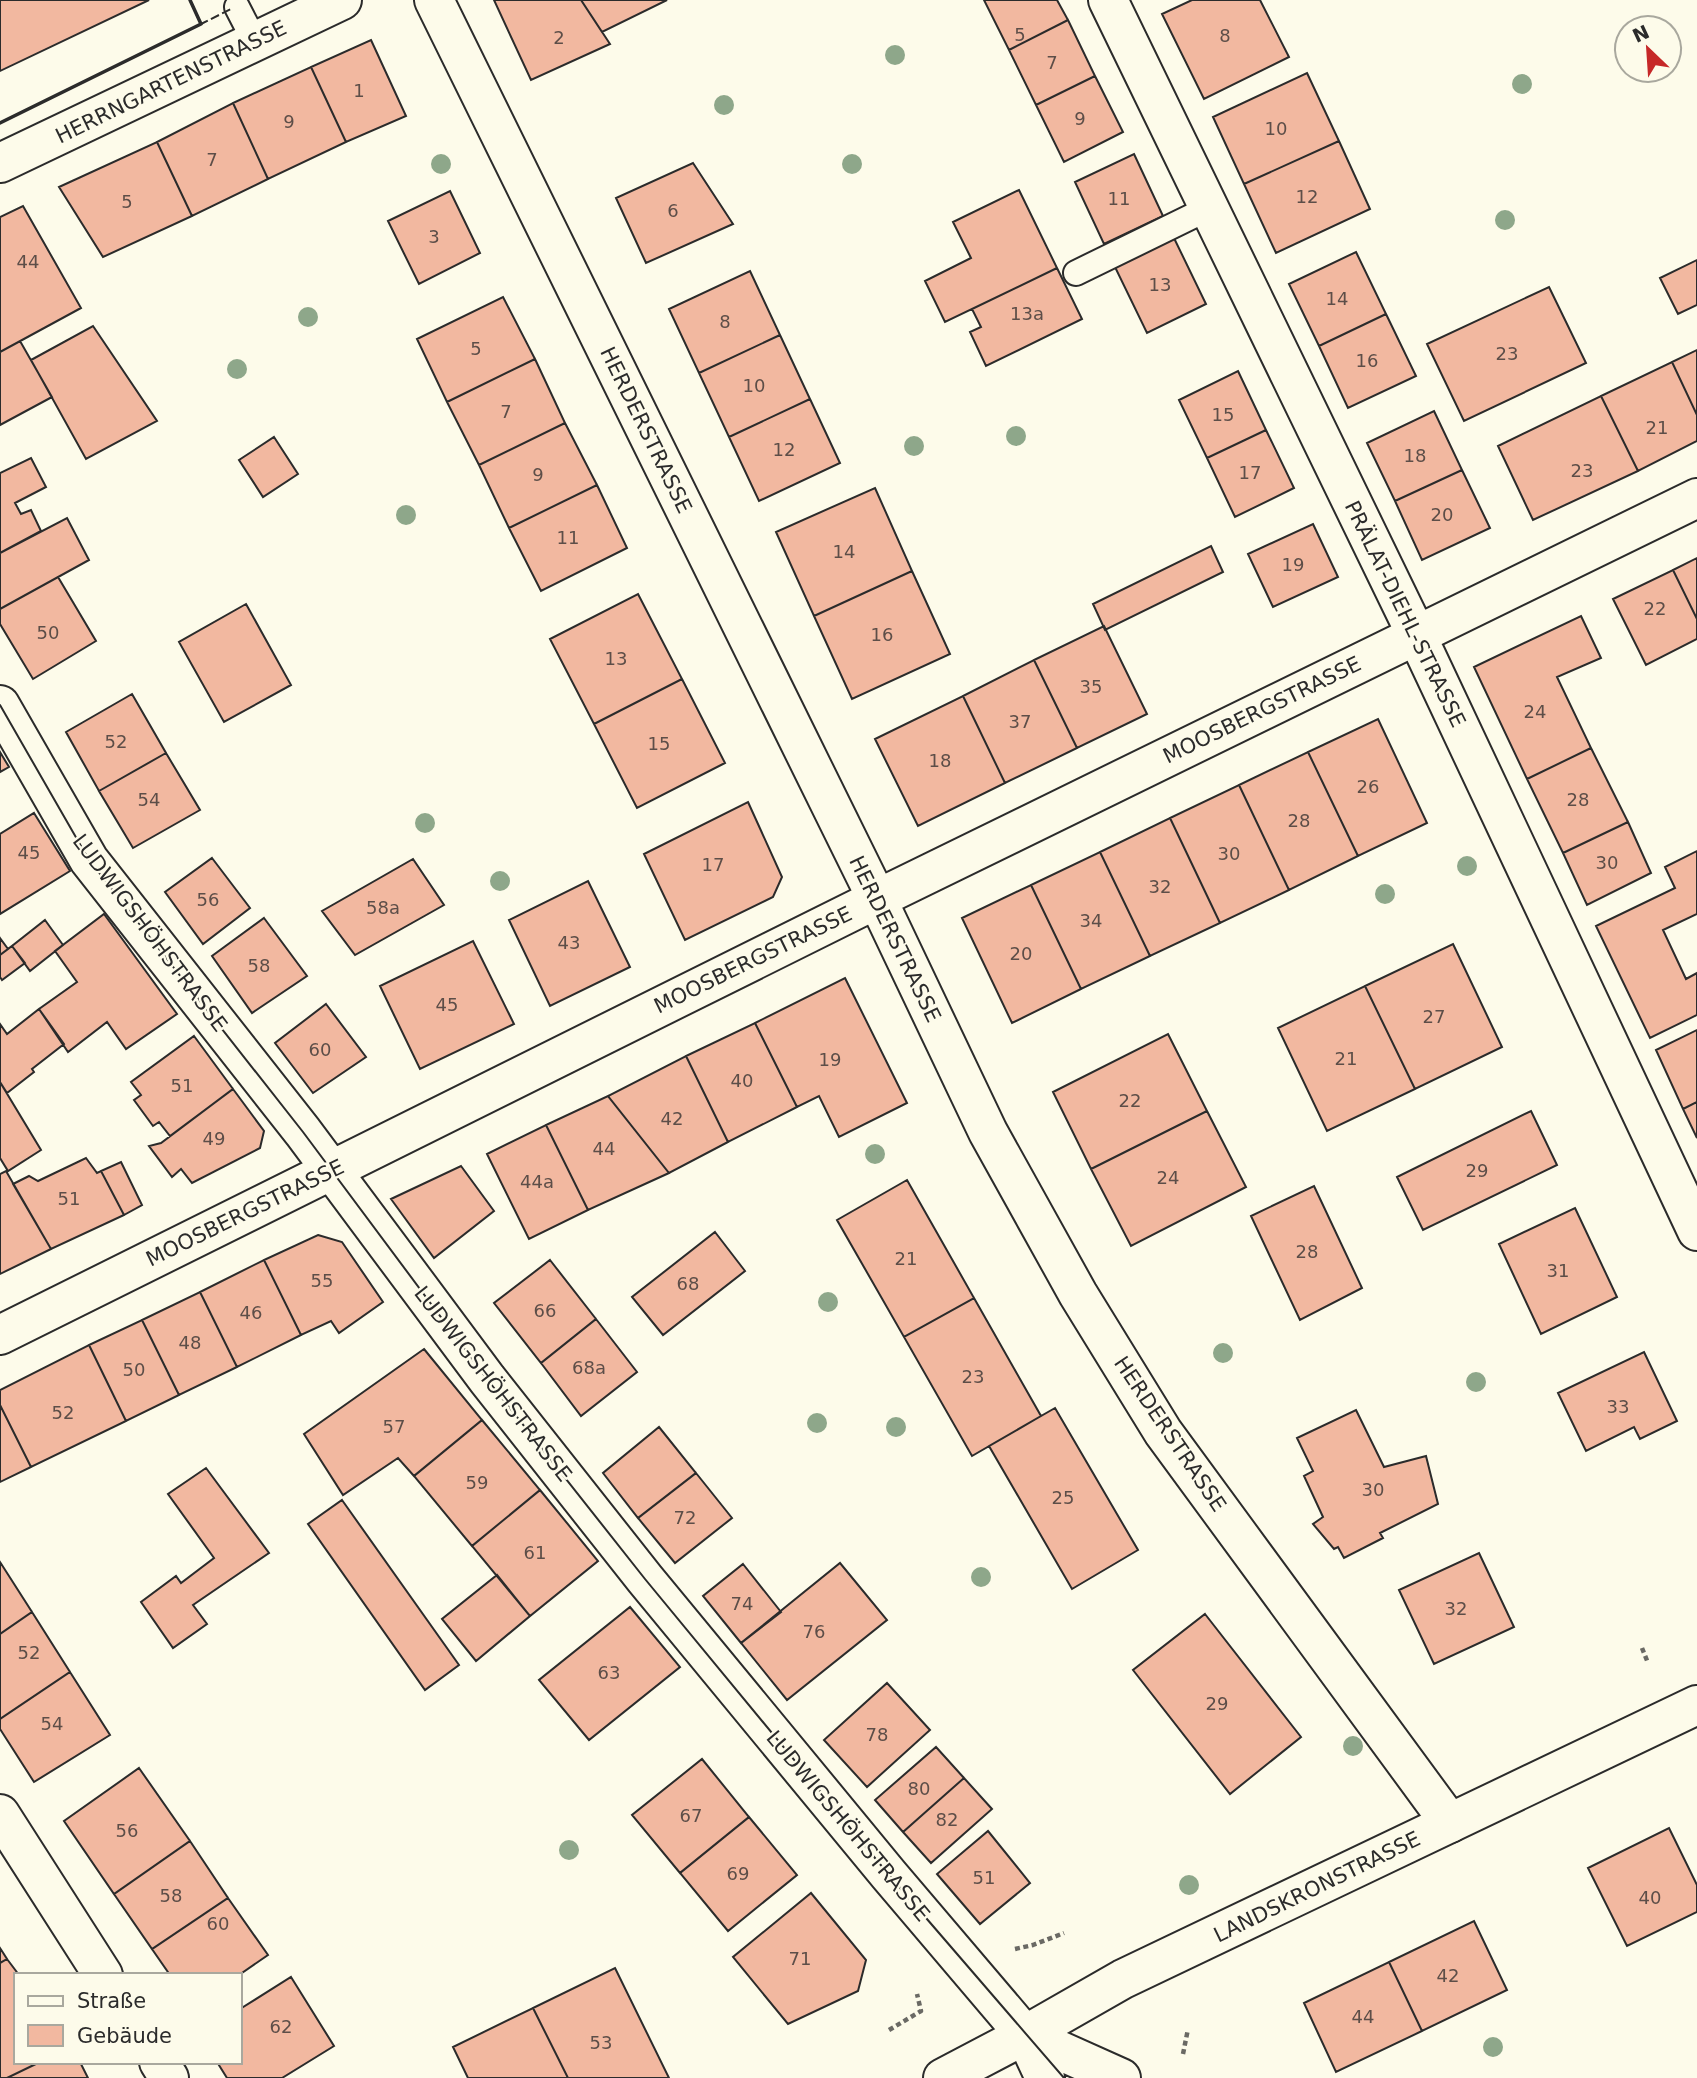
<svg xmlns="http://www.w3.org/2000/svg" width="1697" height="2078" font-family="'DejaVu Sans',sans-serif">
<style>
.building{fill:#f2b8a0;stroke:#2b2b2b;stroke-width:2}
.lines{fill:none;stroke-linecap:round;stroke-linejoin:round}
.lane-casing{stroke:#2b2b2b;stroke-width:28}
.street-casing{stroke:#2b2b2b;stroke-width:42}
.secondary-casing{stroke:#2b2b2b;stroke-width:42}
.path{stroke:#6a6964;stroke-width:4.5;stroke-dasharray:5 3.5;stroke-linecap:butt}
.lane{stroke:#fdfbea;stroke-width:24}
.street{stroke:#fdfbea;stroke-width:38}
.secondary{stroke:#fdfbea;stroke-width:38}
.tram{stroke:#2b2b2b;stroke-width:2}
.fence{stroke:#2b2b2b;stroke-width:2;stroke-dasharray:9 3.5;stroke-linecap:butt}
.wall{stroke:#2b2b2b;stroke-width:3.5}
.tree{fill:#8ea78a}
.labels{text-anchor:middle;stroke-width:5;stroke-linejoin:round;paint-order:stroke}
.number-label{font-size:18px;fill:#5d4e48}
.street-label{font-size:21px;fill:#2b2b2b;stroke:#fdfbea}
</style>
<rect width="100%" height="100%" fill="#fdfbea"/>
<path class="building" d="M0,0H149L0,71Z
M494,0H581L610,44L531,80Z
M581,0H667L602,32Z
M984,0H1057L1068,20L1009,50Z
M1192,0H1260L1289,57L1204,99L1162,14Z
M1068,20L1095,76L1036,105L1009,50Z
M371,40L406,116L346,142L311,67Z
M311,67L346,142L268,179L233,103Z
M1307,73L1339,141L1244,184L1213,117Z
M1095,76L1123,132L1064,162L1036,105Z
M233,103L268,179L192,216L157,142Z
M1339,141L1370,209L1276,253L1244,184Z
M157,142L192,216L103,257L59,187Z
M1134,154L1163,216L1104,244L1075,182Z
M693,163L733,224L646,263L616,198Z
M1019,190L1057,268L945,322L925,281L971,258L953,222Z
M450,191L480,253L419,284L388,221Z
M23,206L81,308L0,352V217Z
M1173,236L1206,304L1147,333L1114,265Z
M1356,252L1386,314L1319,346L1289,284Z
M1697,260V305L1678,314L1660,278Z
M1057,268L1082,319L986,366L970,332L981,327L972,309Z
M750,271L780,335L699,373L669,309Z
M1549,287L1586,363L1464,421L1427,344Z
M503,297L535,359L447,402L417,339Z
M1386,314L1416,376L1348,408L1319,346Z
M93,326L157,421L86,459L31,360Z
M780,335L810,399L729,437L699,373Z
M20,341L52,397L0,425V352Z
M1697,350V415L1672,362Z
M535,359L565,423L479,465L447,402Z
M1672,362L1697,415V441L1638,471L1601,396Z
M1238,371L1266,430L1207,458L1179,400Z
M1601,396L1638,471L1533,520L1498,446Z
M810,399L840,463L759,501L729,437Z
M1434,411L1462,470L1395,501L1367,443Z
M565,423L597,485L509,528L479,465Z
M1266,430L1294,488L1235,517L1207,458Z
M274,437L298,474L263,497L239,460Z
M31,458L46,487L15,503L21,514L31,510L41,531L0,553V473Z
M1462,470L1490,528L1422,560L1395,501Z
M597,485L627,548L541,591L509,528Z
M875,488L912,571L814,616L776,532Z
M67,518L89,560L0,609V553Z
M1313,524L1338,577L1273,607L1248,554Z
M1211,546L1223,572L1105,630L1093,604Z
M1697,558V619L1673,570Z
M1673,570L1697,619V639L1646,665L1613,599Z
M912,571L950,654L852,699L814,616Z
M58,577L96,641L33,679L0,624V609Z
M638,594L682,679L594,724L550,639Z
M246,604L291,685L224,722L179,642Z
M1581,616L1601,658L1557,677L1591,748L1527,779L1474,667Z
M1104,626L1147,714L1077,748L1034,660Z
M1034,660L1077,748L1005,783L963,696Z
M682,679L725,763L637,808L594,724Z
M132,694L166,753L99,791L66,732Z
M963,696L1005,783L918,826L875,739Z
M1378,719L1427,823L1358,856L1308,752Z
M1591,748L1628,822L1563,853L1527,779Z
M0,752L9,767L0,772Z
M1308,752L1358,856L1289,890L1239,785Z
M166,753L200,810L133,848L99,791Z
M1239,785L1289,890L1220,923L1170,818Z
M748,802L782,877L773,897L685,940L644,854Z
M34,813L70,871L0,914V834Z
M1170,818L1220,923L1150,956L1100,852Z
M1628,822L1651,873L1587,905L1563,853Z
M1697,851V914L1663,930L1686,979L1697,973V1015L1650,1038L1596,926L1675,888L1665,867Z
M1100,852L1150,956L1081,989L1031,885Z
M212,858L250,908L203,944L165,892Z
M413,859L444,905L355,955L322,911Z
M588,881L630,967L550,1006L509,920Z
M1031,885L1081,989L1012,1023L962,918Z
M104,914L177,1014L126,1049L107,1022L68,1052L39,1009L77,982L55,951Z
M264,918L307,976L252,1013L212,956Z
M45,920L63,945L30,971L12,946Z
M0,938L8,949L0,955Z
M473,941L514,1024L420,1069L380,986Z
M1453,944L1502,1047L1415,1089L1365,986Z
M12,946L25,963L2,980L0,977V955Z
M845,978L907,1103L839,1137L819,1096L797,1107L755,1023Z
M1365,986L1415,1089L1327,1131L1278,1028Z
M326,1004L366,1057L313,1093L275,1043Z
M39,1009L64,1044L32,1069L34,1072L7,1093L0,1082V1024L7,1034Z
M755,1023L797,1107L728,1142L686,1056Z
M1697,1030V1102L1683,1109L1656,1050Z
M1168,1034L1207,1111L1091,1169L1053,1092Z
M194,1036L233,1089L170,1136L159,1122L153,1126L134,1100L141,1095L131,1082Z
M686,1056L728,1142L669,1173L608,1096Z
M0,1082L41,1150L8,1171L0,1158Z
M233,1089L264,1131L260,1148L192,1183L181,1169L172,1177L149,1146L161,1143Z
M608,1096L669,1173L588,1210L546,1125Z
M1697,1102V1138L1683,1109Z
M1207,1111L1246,1187L1131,1246L1091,1169Z
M1531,1111L1557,1165L1423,1230L1397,1177Z
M546,1125L588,1210L529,1239L487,1154Z
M86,1158L97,1173L101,1171L124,1215L51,1249L13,1184L29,1176L38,1181Z
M121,1162L142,1205L124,1215L101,1171Z
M461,1166L494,1211L434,1258L391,1199Z
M6,1171L51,1249L0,1274V1174Z
M907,1180L974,1298L904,1337L837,1220Z
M1314,1186L1362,1288L1300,1320L1251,1216Z
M1575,1208L1617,1297L1541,1334L1499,1244Z
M715,1232L745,1271L663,1335L632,1297Z
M318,1235L342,1242L383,1302L339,1333L331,1321L301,1335L264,1260Z
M264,1260L301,1335L237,1367L200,1292Z
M550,1260L596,1319L541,1363L494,1303Z
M200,1292L237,1367L179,1395L142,1320Z
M974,1298L1041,1416L972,1456L904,1337Z
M596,1319L637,1372L581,1416L541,1363Z
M142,1320L179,1395L126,1421L89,1345Z
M89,1345L126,1421L31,1467L0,1405V1390Z
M424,1349L482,1420L414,1476L398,1458L343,1495L304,1434Z
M1644,1352L1677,1421L1640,1439L1634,1427L1586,1451L1558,1393Z
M0,1405L31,1467L0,1482Z
M1055,1408L1138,1550L1072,1589L989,1446Z
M1356,1410L1384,1467L1426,1456L1438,1504L1380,1533L1383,1538L1344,1558L1338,1547L1334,1549L1313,1524L1323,1517L1304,1476L1313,1471L1297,1438Z
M482,1420L540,1490L472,1546L414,1476Z
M659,1427L696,1473L638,1518L603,1473Z
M206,1468L269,1553L193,1605L207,1624L173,1648L141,1602L176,1576L181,1583L214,1558L168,1494Z
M696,1473L732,1518L675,1563L638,1518Z
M540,1490L598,1561L530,1616L472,1546Z
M342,1500L459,1665L425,1690L308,1524Z
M1479,1553L1514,1627L1434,1664L1399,1590Z
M0,1562L32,1612L0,1634Z
M840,1563L887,1620L787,1700L741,1643Z
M743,1564L781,1612L741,1643L703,1596Z
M497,1575L530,1616L476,1661L442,1619Z
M630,1607L680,1667L589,1740L539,1680Z
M32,1612L70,1672L0,1719V1634Z
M1205,1614L1301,1737L1230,1794L1133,1670Z
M70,1672L110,1735L34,1782L0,1729V1719Z
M887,1683L930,1730L867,1787L824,1740Z
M936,1747L964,1778L903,1832L875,1800Z
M702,1759L749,1817L680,1873L632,1815Z
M139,1768L190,1841L114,1894L64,1821Z
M964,1778L992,1809L931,1863L903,1832Z
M749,1817L797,1875L728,1931L680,1873Z
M1669,1828L1697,1885V1912L1627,1946L1588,1868Z
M988,1831L1030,1883L980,1924L937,1874Z
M190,1841L228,1898L152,1949L114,1894Z
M811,1893L866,1960L858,1991L788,2024L733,1957Z
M228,1898L268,1955L239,1975H170L152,1949Z
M1474,1921L1507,1990L1422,2031L1389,1962Z
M0,1948L7,1959L0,1963Z
M7,1959L19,1975H16V2062H40L7,2078H0V1963Z
M1389,1962L1422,2031L1336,2072L1304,2003Z
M615,1968L669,2078H568L533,2008Z
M291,1977L334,2046L282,2078H227L217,2062H240V2009Z
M533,2008L568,2078H468L453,2047Z
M40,2062H80L88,2078H7Z"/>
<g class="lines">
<defs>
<path id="lane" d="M237,7L255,42
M1076,273L1209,208"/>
<path id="street" d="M434,0L877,899L988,1132L1078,1294L1163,1432L1450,1823
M1108,0L1416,634L1697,1231
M0,163L342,0
M0,705L89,860L303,1132L487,1379L645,1579L889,1875L1025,2035L1045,2078
M0,1335L877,899L1697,498
M0,1814L103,1975
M1025,2035L1121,2078
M159,2062L169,2078"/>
<path id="secondary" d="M943,2078L1025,2035L1123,1979L1697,1705"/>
</defs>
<use href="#lane" class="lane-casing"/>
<use href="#street" class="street-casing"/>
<use href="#secondary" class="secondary-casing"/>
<path class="path" d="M1642,1648L1648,1663
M1015,1949L1033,1945L1064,1933
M889,2030L921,2011L917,1994
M1183,2054L1188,2029"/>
<use href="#lane" class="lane"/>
<use href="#street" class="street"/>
<use href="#secondary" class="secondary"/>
<path class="tram" d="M0,705L89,860L303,1132L487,1379L645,1579L889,1875L1064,2078"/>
<path class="fence" d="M190,0L201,24L231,9"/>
<path class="wall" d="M0,123L201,24L190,0"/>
</g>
<g class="tree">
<circle cx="895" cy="55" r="10"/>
<circle cx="1522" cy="84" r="10"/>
<circle cx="724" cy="105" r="10"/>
<circle cx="441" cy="164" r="10"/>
<circle cx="852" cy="164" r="10"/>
<circle cx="1505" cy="220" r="10"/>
<circle cx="308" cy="317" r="10"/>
<circle cx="237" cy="369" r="10"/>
<circle cx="1016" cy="436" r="10"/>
<circle cx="914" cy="446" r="10"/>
<circle cx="406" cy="515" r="10"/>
<circle cx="425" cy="823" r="10"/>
<circle cx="1467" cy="866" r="10"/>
<circle cx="500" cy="881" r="10"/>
<circle cx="1385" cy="894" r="10"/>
<circle cx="875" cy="1154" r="10"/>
<circle cx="828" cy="1302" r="10"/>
<circle cx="1223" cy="1353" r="10"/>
<circle cx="1476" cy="1382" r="10"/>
<circle cx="817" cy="1423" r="10"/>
<circle cx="896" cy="1427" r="10"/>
<circle cx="981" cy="1577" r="10"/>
<circle cx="1353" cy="1746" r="10"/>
<circle cx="569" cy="1850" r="10"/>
<circle cx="1189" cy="1885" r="10"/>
<circle cx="1493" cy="2047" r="10"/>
</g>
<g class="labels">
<g class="number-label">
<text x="1020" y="41">5</text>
<text x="1225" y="42">8</text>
<text x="559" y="44">2</text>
<text x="1052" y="69">7</text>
<text x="359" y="97">1</text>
<text x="1080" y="125">9</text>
<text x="289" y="128">9</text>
<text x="1276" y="135">10</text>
<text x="212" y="166">7</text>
<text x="1307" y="203">12</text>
<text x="1119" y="205">11</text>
<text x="127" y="208">5</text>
<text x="673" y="217">6</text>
<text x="434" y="243">3</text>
<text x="28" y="268">44</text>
<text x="1160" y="291">13</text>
<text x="1337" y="305">14</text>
<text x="1027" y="320">13a</text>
<text x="725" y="328">8</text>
<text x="476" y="355">5</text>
<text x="1507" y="360">23</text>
<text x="1367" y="367">16</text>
<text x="754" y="392">10</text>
<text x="506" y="418">7</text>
<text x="1223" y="421">15</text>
<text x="1657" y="434">21</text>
<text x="784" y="456">12</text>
<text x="1415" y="462">18</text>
<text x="1582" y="477">23</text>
<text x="1250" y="479">17</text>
<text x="538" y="481">9</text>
<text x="1442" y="521">20</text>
<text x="568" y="544">11</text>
<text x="844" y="558">14</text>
<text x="1293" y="571">19</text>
<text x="1655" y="615">22</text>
<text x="48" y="639">50</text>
<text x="882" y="641">16</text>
<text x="616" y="665">13</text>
<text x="1091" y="693">35</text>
<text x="1535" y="718">24</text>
<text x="1020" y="728">37</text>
<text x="116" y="748">52</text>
<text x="659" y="750">15</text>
<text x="940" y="767">18</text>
<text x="1368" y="793">26</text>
<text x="149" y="806">54</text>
<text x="1578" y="806">28</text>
<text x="1299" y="827">28</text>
<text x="29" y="859">45</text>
<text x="1229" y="860">30</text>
<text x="1607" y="869">30</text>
<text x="713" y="871">17</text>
<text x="1160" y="893">32</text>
<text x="208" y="906">56</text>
<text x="383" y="914">58a</text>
<text x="1091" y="927">34</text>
<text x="569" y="949">43</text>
<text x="1021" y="960">20</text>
<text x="259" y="972">58</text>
<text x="447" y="1011">45</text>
<text x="1434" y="1023">27</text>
<text x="320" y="1056">60</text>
<text x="1346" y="1065">21</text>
<text x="830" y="1066">19</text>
<text x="742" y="1087">40</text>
<text x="182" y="1092">51</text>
<text x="1130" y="1107">22</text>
<text x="672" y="1125">42</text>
<text x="214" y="1145">49</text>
<text x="604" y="1155">44</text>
<text x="1477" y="1177">29</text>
<text x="1168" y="1184">24</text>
<text x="537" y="1188">44a</text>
<text x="69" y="1205">51</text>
<text x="1307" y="1258">28</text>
<text x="906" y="1265">21</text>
<text x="1558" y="1277">31</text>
<text x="322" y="1287">55</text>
<text x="688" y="1290">68</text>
<text x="545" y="1317">66</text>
<text x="251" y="1319">46</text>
<text x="190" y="1349">48</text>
<text x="589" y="1374">68a</text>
<text x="134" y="1376">50</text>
<text x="973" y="1383">23</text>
<text x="1618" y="1413">33</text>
<text x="63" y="1419">52</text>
<text x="394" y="1433">57</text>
<text x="477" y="1489">59</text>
<text x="1373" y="1496">30</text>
<text x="1063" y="1504">25</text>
<text x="685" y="1524">72</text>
<text x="535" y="1559">61</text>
<text x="742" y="1610">74</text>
<text x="1456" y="1615">32</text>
<text x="814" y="1638">76</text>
<text x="29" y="1659">52</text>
<text x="609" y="1679">63</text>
<text x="1217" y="1710">29</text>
<text x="52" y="1730">54</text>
<text x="877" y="1741">78</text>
<text x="919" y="1795">80</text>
<text x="691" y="1822">67</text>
<text x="947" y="1826">82</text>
<text x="127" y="1837">56</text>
<text x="738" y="1880">69</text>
<text x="984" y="1884">51</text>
<text x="171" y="1902">58</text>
<text x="1650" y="1904">40</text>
<text x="218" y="1930">60</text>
<text x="800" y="1965">71</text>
<text x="1448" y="1982">42</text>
<text x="1363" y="2023">44</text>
<text x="281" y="2033">62</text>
<text x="601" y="2049">53</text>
</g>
<g class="street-label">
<text transform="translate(171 82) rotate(-26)" y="7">HERRNGARTENSTRASSE</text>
<text transform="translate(646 430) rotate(64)" y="7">HERDERSTRASSE</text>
<text transform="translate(1405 614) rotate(64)" y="7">PRÄLAT-DIEHL-STRASSE</text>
<text transform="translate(1262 710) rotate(-26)" y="7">MOOSBERGSTRASSE</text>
<text transform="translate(150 933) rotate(53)" y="7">LUDWIGSHÖHSTRASSE</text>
<text transform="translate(895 939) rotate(64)" y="7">HERDERSTRASSE</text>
<text transform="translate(753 960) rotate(-26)" y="7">MOOSBERGSTRASSE</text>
<text transform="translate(245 1213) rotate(-26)" y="7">MOOSBERGSTRASSE</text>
<text transform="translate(493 1384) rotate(52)" y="7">LUDWIGSHÖHSTRASSE</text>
<text transform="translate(1170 1434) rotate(56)" y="7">HERDERSTRASSE</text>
<text transform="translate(848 1826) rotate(50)" y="7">LUDWIGSHÖHSTRASSE</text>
<text transform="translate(1317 1887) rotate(-26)" y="7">LANDSKRONSTRASSE</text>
</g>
</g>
<rect x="14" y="1973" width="228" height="91" fill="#fdfbea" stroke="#a9a89e" stroke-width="2"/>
<rect x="28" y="1996" width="35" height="10" fill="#fdfbea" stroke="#a9a89e" stroke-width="2"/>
<text x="77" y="2008" font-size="21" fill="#2b2b2b">Straße</text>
<rect x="28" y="2025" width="35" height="21" fill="#f2b8a0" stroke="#a9a89e" stroke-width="2"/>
<text x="77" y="2043" font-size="21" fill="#2b2b2b">Gebäude</text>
<g transform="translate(1648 49) rotate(335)"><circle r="33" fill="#fdfbea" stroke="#a9a89e" stroke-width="2"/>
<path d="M0-5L12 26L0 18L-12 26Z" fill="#c62828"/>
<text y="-10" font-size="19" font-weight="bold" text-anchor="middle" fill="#2b2b2b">N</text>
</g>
</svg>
